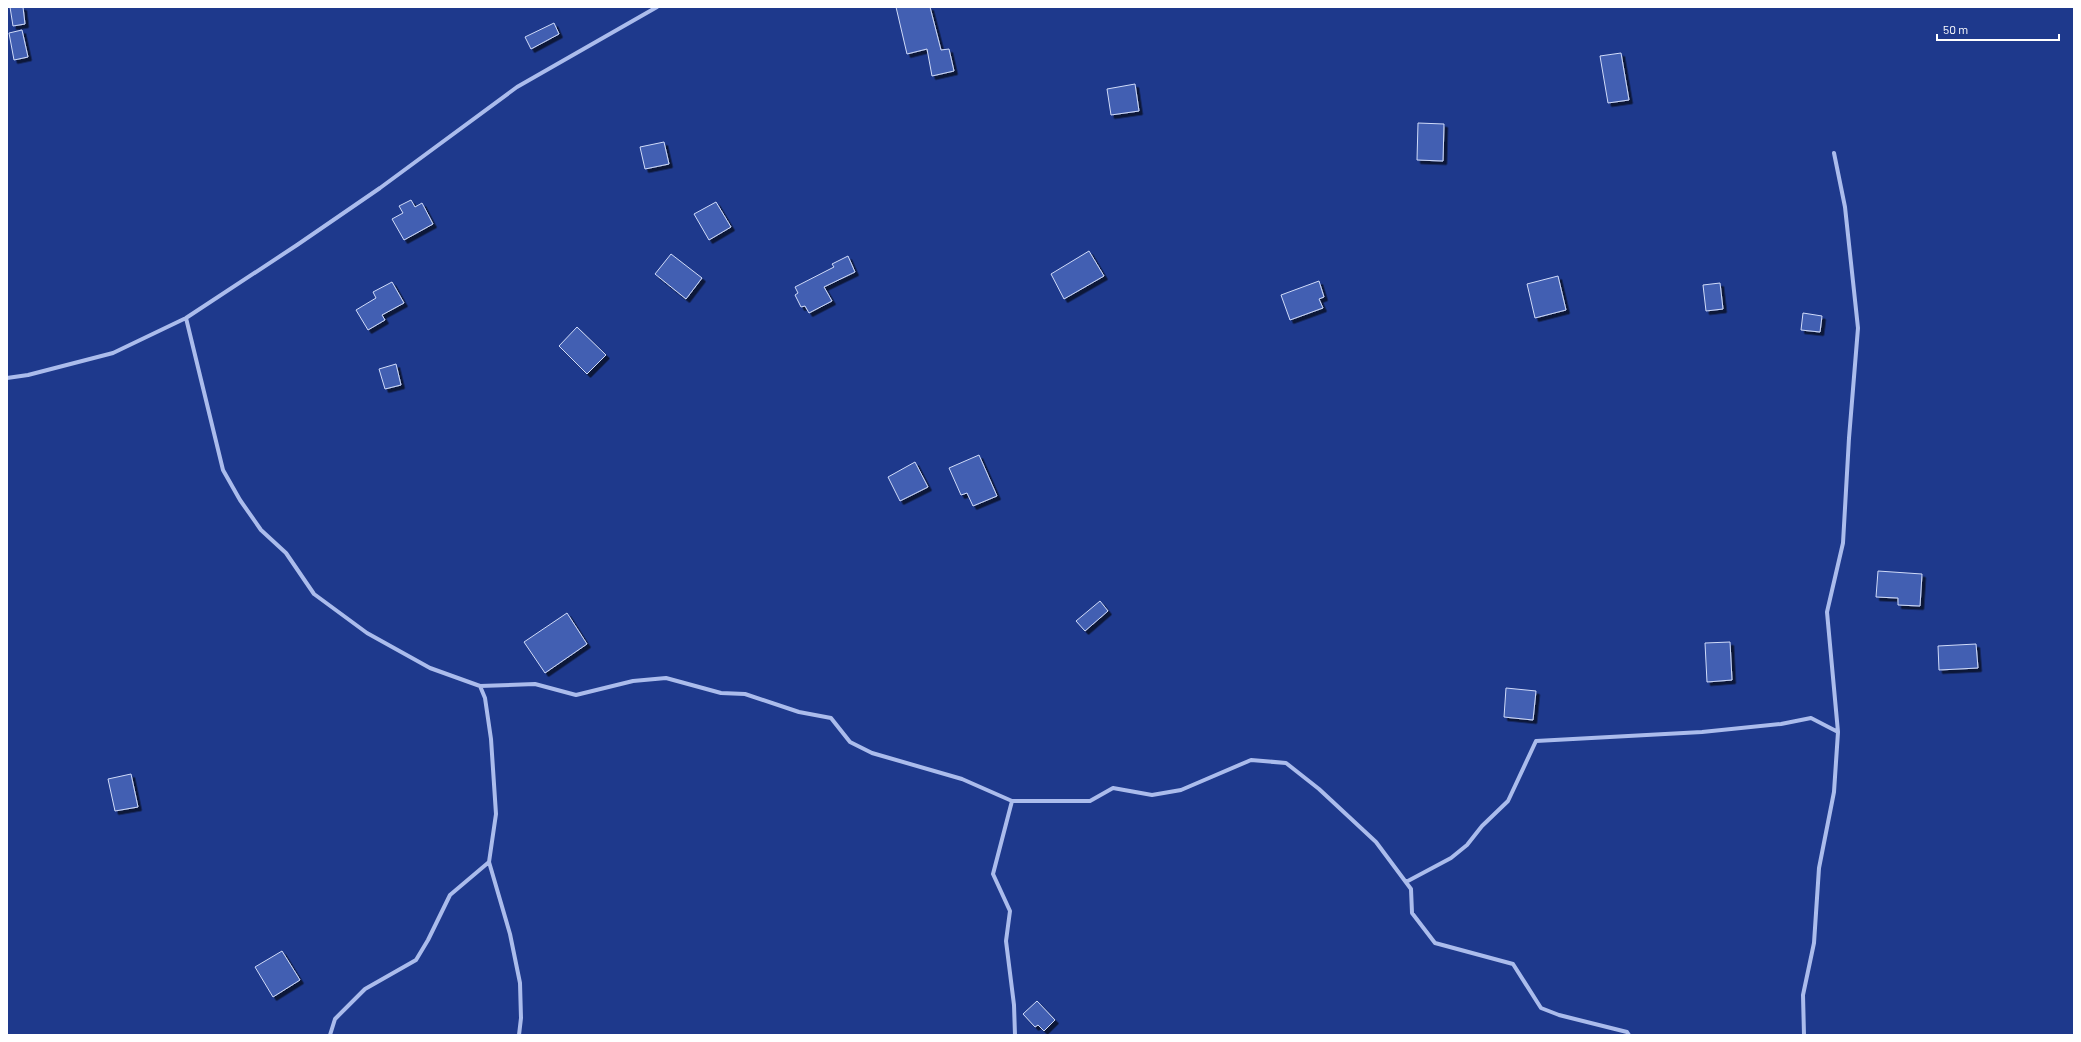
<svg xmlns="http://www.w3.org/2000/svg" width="2081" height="1042" font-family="Barlow,sans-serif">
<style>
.building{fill:#425fb2;stroke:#d0dbf9;filter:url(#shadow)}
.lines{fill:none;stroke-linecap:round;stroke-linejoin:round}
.street{stroke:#abbcec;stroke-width:4}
</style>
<defs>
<filter id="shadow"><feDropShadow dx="3.5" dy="3.5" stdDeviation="0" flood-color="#0009"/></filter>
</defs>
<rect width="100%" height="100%" fill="#1e398c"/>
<path class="building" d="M10,7H23L25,24L13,26Z
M896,7H930L941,50L949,49L954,71L932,76L927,49L907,54Z
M554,23L559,34L531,49L525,37Z
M22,30L28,57L14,60L9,33Z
M1621,53L1629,100L1608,103L1600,56Z
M1135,84L1139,111L1111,115L1107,89Z
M1418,123L1444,124L1443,161L1417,160Z
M664,142L669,164L645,169L640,147Z
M411,200L415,207L422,203L433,224L404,240L392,219L403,213L399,206Z
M716,202L731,227L709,240L694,214Z
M1089,251L1104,276L1064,299L1051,274Z
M671,254L702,278L686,299L655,274Z
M848,256L855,272L824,287L832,301L809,313L805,306L801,307L795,295L798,293L795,287L834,267L832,264Z
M1558,276L1566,310L1535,318L1527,284Z
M1319,281L1324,297L1319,299L1323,308L1290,320L1281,295Z
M392,282L404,303L382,315L385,320L368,330L356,310L376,298L373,292Z
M1720,283L1723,309L1706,311L1703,285Z
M1803,313L1822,316L1820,332L1801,330Z
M577,327L606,355L587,374L559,346Z
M396,364L401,385L385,389L379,369Z
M979,455L997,496L973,506L967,493L961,495L949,468Z
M915,462L928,487L900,501L888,477Z
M1878,571L1922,574L1920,606L1898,605V598L1876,597Z
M1100,601L1108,611L1085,631L1076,621Z
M567,613L587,644L545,673L524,642Z
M1730,642L1732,680L1707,682L1705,643Z
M1976,644L1978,668L1939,670L1938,646Z
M1506,688L1536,691L1533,720L1504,717Z
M131,774L138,807L115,811L108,779Z
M282,951L300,980L273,997L255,967Z
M1037,1001L1055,1020L1044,1031L1038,1025L1035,1027L1023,1014Z"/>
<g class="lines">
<path class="street" d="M186,318L223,470L240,500L261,530L286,553L314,594L367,633L430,668L480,686L485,698L491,739L496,814L489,862L510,934L520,983L521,1018L519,1035
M7,378L28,375L113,353L186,318L297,245L380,188L517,87L657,7
M480,686L535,684L576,695L633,681L666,678L721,693L745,694L799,712L831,718L850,742L872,753L962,779L1012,801H1090L1113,788L1152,795L1181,790L1251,760L1286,763L1319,789L1376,842L1411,889L1412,913L1435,943L1513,964L1541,1008L1559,1015L1627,1032L1629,1035
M1012,801L993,874L1010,911L1006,941L1014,1005L1015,1035
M1406,882L1451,858L1467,845L1482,826L1508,801L1536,741L1702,732L1781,724L1811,718L1838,732
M330,1035L335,1019L365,989L416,960L428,940L450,895L489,862
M1804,1035L1803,995L1814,943L1819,868L1834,792L1838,732L1827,612L1843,543L1849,438L1858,328L1845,207L1834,153"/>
</g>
<rect width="2081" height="1042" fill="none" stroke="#ffffff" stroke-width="16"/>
<path d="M1937 34v6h122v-6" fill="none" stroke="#ffffff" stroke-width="2"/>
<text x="1943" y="34" font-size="12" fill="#ffffff" stroke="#1e398c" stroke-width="3" paint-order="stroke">50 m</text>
</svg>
